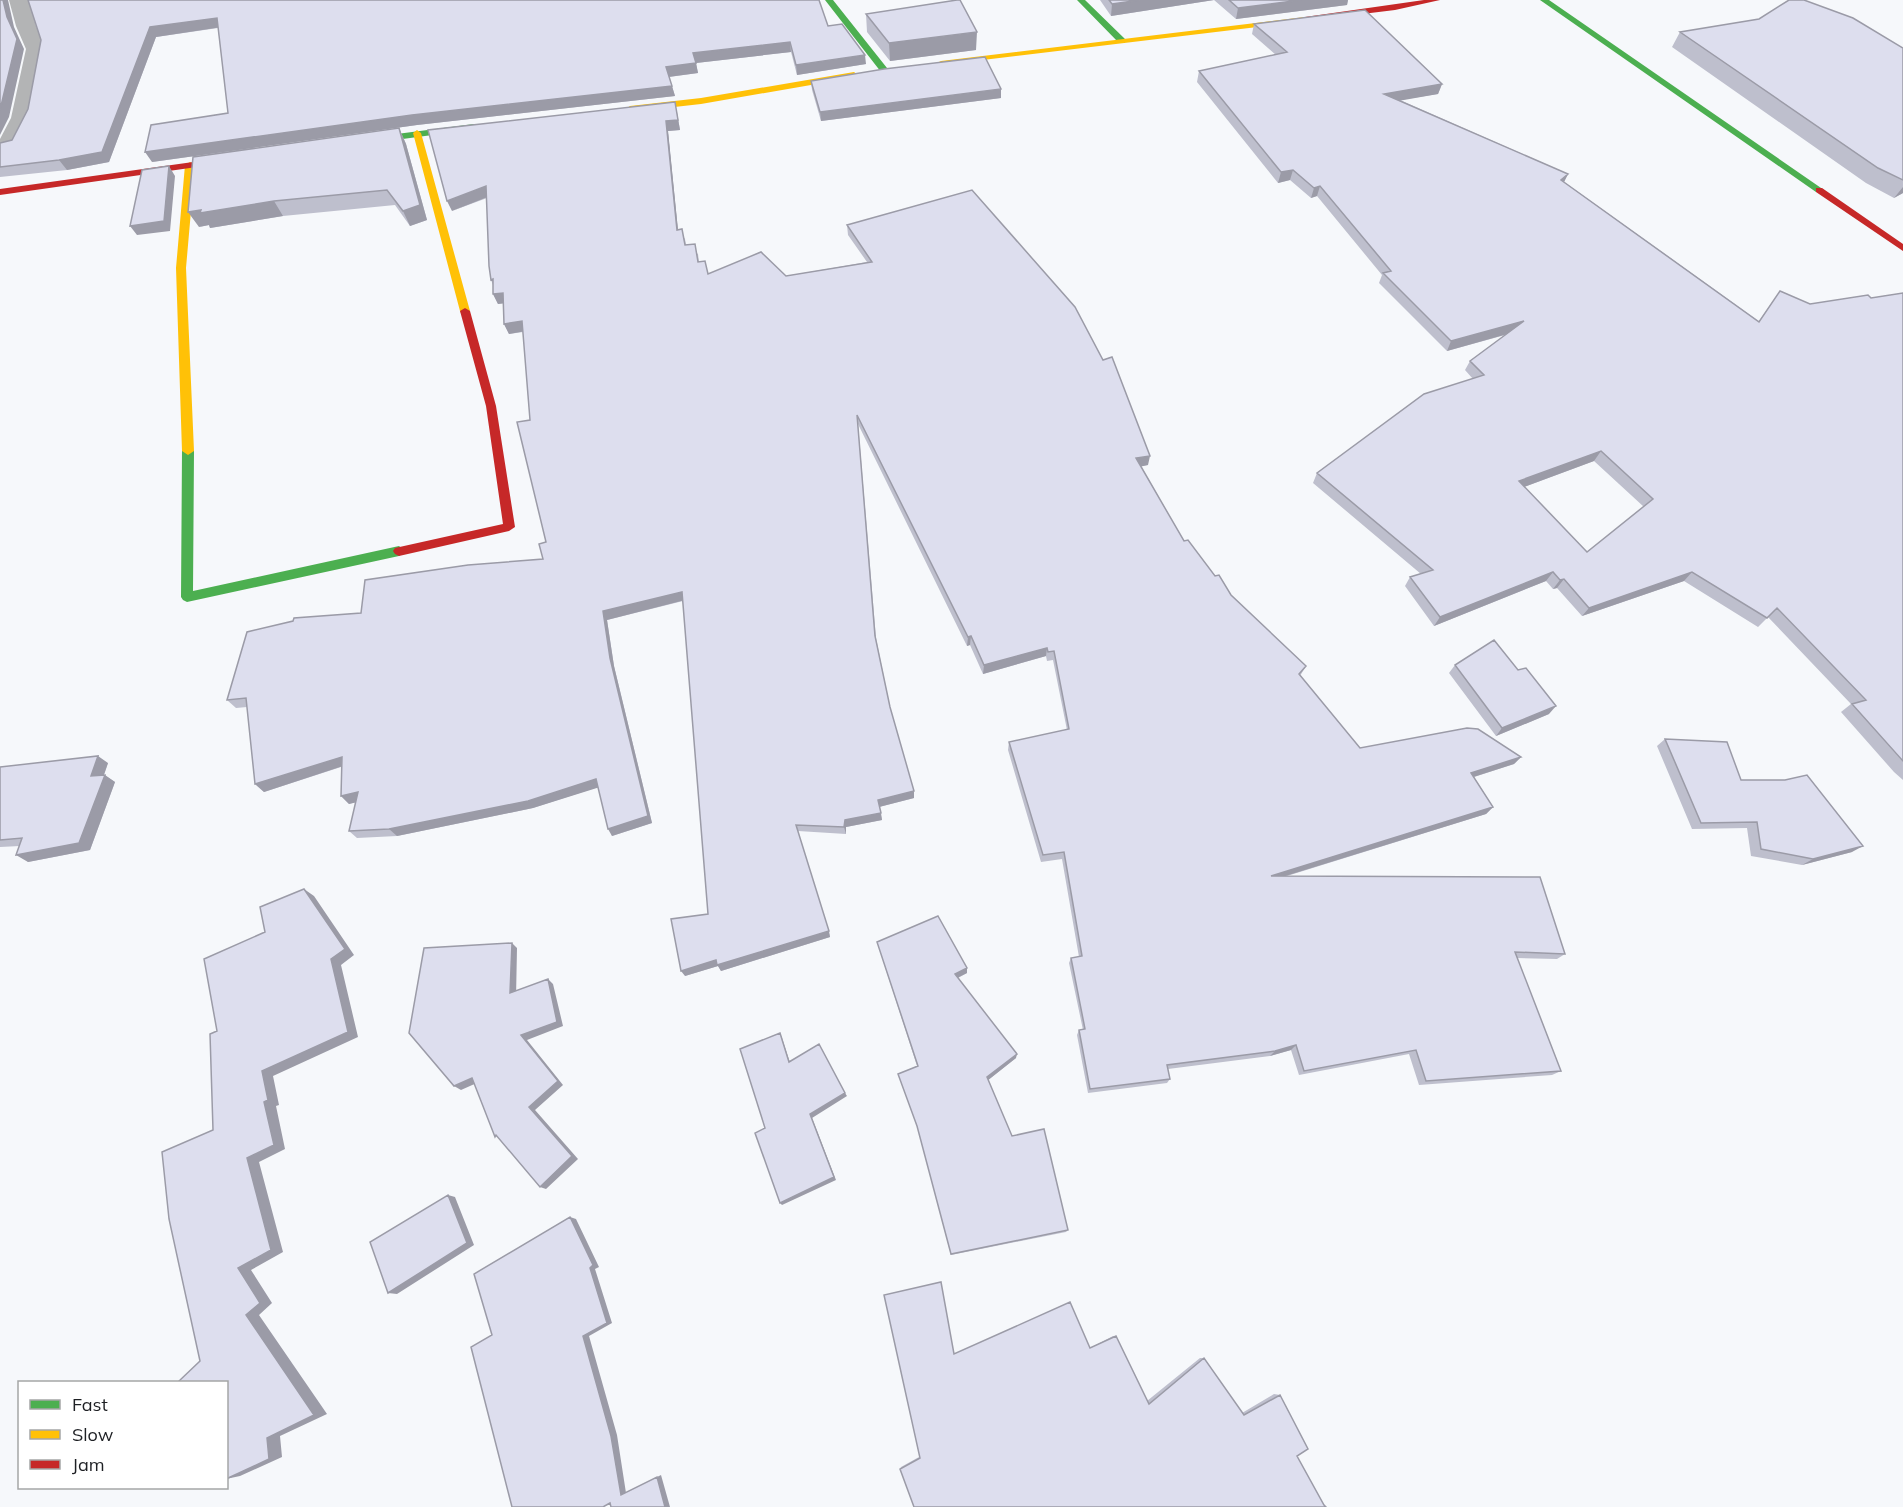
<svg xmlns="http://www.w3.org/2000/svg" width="1903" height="1507" font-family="Mulish,sans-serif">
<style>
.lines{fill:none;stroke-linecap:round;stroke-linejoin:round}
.street{fill:#b3b4b5;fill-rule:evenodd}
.fast{fill:#4caf50;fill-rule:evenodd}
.slow{fill:#ffc107;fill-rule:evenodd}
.jam{fill:#c62828;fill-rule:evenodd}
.wall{fill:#bebfcd;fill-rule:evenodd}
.shaded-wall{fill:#9b9ba7}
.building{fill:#dddeee;stroke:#9b9ba7;stroke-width:1.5;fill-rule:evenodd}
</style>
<rect width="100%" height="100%" fill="#f6f8fb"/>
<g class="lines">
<path class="street" d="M9,0H29L36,26L46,49L33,118L18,149L0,153V139L11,118L26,49L16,26Z"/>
<path class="fast" d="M825,0H833L887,68V72H881Z
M1077,0H1085L1125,39V43H1119Z
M1540,0H1549L1824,190L1816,192Z
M474,124L478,127L477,129L358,145L354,142L358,139Z
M188,447L194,451L193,591L399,546L405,551L399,556L187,602L183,600L181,597L182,451Z"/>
<path class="slow" d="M1305,17H1308V21L941,65L937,63L941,61Z
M854,72L858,75L857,77L701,104L630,112L626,109L630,106L701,98Z
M417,130L421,133L470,311L469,313H461L460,311L413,133Z
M190,162L195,165L186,268L194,451L188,455L182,451L176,268L185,165Z"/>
<path class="jam" d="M1424,0H1440L1395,10L1305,21L1301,19L1305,17Z
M236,156L241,159L239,161L0,195V189Z
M1816,188H1822L1903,244V251L1816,192Z
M465,308L470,311L496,406L515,527L509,531L399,556L395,554L393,551L395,548L503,524L486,406L460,311Z"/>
</g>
<path class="wall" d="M28,0L828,26L866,64L797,75L791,52L696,63L698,73L669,77L675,96L417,125L152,162L228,113L218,28L156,37L109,162L67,170L0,177V143L12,140L28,109L41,40Z
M1100,0H1214L1111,16Z
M1214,0H1348L1347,5L1236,19Z
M866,14L976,50L890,61L867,32Z
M1254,24L1442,84L1438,94L1400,100L1568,174L1564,182L1759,321L1780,291L1810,304L1871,298L1903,293V780L1894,772L1841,712L1851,704L1768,617L1758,627L1684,581L1582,616L1557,588L1553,589L1546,581L1434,626L1405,586L1410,577L1421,574L1313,483L1317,473L1473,379L1465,370L1470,361L1505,335L1447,351L1379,283L1382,275L1317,196L1311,198L1290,180L1278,183L1197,82L1199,71L1276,55L1252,34ZM1594,461L1644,507L1587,552L1524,487Z
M1680,32L1903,48V193L1894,198L1866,183L1672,47Z
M811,81L1001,89V98L821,121L812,90Z
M677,112L680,130L668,131L678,230L685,239L686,245L698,254L699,262L708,274L786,276L867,262L848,235L847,225L1148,465L1141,466L1184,541L1231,595L1306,666L1300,676L1360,748L1521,757L1514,764L1474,777L1493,807L1486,814L1287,876L1565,954L1557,959L1517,958L1561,1071L1552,1075L1419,1085L1409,1054L1299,1075L1291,1050L1270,1056L1168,1069L1170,1079L1167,1083L1088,1093L1077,1035L1079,1030H1083L1069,963L1071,958L1079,957L1062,859L1041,862L1008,750L1009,742L1067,730L1053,660L1047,661L1046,656L983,674L970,645L967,646L858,424L876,638L890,707L914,798L879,807L882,820L846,827V834L798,831L830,937L721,971L718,966L685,976L708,914L683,601L607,620L614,666L652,823L612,836L598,787L533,808L397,836L357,838L349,831L356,802L349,804L341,796V767L264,792L255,784L247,707L236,708L227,700L361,613L543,559L546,542L530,420L523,332L509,334L504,324V303L498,304L493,294V285L491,280L487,198L452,211Z
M399,128L406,144L427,220L410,226L395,205L283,216L210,228L209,225L199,227Z
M1455,665L1549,714L1496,736L1449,673Z
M1665,739L1741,780L1852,852L1802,865L1751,856L1747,828L1692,829L1657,746Z
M108,763L104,775L115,782L90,850L28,862L20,846L0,847V767Z
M877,942L967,968V973L958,978L1016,1058L988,1080L1012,1136L1068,1230L1066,1232L951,1255L918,1129L898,1074L917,1066Z
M1113,1336H1116L1147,1401L1200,1358H1204L1242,1413L1274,1394L1280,1395L1308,1449L900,1469L901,1467L919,1457L954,1354L1090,1348Z"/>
<path class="shaded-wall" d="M3,0H8L14,27L24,49L9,117L0,135V110L7,17Z
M1140,0H1214L1111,16L1112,4Z
M1301,0H1348L1347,5L1236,19L1238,8Z
M217,18L222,27L156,37L109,162L67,170L59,160L150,27Z
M977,32L976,50L890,61L889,43Z
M790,42L791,52L696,63L698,73L668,77L666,67L693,53Z
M865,55L866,64L797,75L796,65Z
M1442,84L1438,94L1381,104L1384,94Z
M672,86L675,96L417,125L152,162L145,152L412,115Z
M1001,89V98L821,121L820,112Z
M675,102L680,130L668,131L679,240L677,230L666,121Z
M399,128L406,144L427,220L410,226L403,211Z
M169,166L175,176L170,231L137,235L130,226Z
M1293,170L1290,180L1278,183L1281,172Z
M1568,174L1563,184L1561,180Z
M486,186L490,196L452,211L447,201Z
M1320,186L1317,196L1311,198L1314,188Z
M1903,187V193L1894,198Z
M274,201L283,216L210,228L209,225L199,227L188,212Z
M503,293L507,303L498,304L493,294Z
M522,321L526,331L509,334L504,324Z
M1524,321L1518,331L1447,351L1451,341Z
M1601,451L1594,461L1513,491L1519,481Z
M1150,456L1148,465L1134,468L1136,458Z
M1553,572L1546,581L1434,626L1440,617Z
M1692,572L1684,581L1582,616L1589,608Z
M1564,579L1557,588L1553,589L1560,580Z
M682,592L685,600L607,620L614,666L652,823L612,836L608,829L610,658L603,611Z
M971,636L970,645L967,646L968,637Z
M1047,648L1046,656L983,674L984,665Z
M1556,706L1549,714L1496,736L1502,728Z
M98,756L108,763L101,783L91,776Z
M342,757L349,764L264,792L255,784Z
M1521,757L1514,764L1464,780L1471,773Z
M105,775L115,782L90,850L28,862L16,855Z
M596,779L600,787L533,808L397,836L389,829Z
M914,791V798L879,807L878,800Z
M358,792L366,800L349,804L341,796Z
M1493,807L1486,814L1266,882L1271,876Z
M881,813L882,820L846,827V834L844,827L845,820Z
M1863,846L1852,852L1802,865L1813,859Z
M304,889L314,896L354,955L341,965L358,1037L273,1076L279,1105L276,1106L285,1149L259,1162L283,1252L251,1270L272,1303L259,1315L327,1414L280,1436L282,1457L240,1476L226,1479L246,1315L238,1268L247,1158L264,1102L262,1071Z
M829,931L830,937L721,971L718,966L685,976L681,971L716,960Z
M512,943L517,948L516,998L510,993Z
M967,968V973L955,979V974Z
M548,979L553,984L563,1026L527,1040L563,1085L535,1110L578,1159L546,1189L540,1187L529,1107L521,1035Z
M780,1033L782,1038L791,1066L789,1062Z
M1296,1045L1291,1050L1270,1056L1275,1051Z
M1017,1054L1016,1058L987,1081V1077Z
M472,1078L479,1082L461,1090L454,1086Z
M845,1093L847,1096L812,1118L836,1180L782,1205L780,1203L810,1114Z
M448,1195L455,1197L474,1245L397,1294L388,1293Z
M570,1217L576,1219L599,1267L595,1269L612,1323L589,1336L617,1435L626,1493L621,1495L583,1336Z
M661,1475L670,1507H665L657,1477Z"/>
<path class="building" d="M0,0H3L7,17L17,39L0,110Z
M28,0H819L828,26L842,24L865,55L796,65L790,42L693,53L696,63L666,67L672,86L412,115L145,152L151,125L228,113L217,18L150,27L102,152L59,160L0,167V143L12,140L28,109L41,40Z
M957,0H960L977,32L889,43L866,14Z
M1109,0H1140L1112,4Z
M1229,0H1301L1238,8Z
M1789,0H1804L1853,18L1903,48V180L1878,168L1680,32L1759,19Z
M1365,10L1442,84L1384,94L1568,174L1561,180L1759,322L1780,291L1810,304L1868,295L1871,298L1903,293V761L1852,704L1866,700L1777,608L1767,618L1692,572L1589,608L1564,579L1560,580L1553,572L1440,617L1410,577L1433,570L1317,473L1424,394L1484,375L1470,361L1524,321L1451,341L1383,273L1391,271L1320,186L1314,188L1293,170L1281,172L1199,71L1287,52L1254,24ZM1601,451L1653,499L1587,552L1519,481Z
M985,57L1001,89L820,112L811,81L884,69Z
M675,102L678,120L666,121L677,230L682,229L685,245L695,244L698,262L705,261L708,274L761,252L786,276L872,262L847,225L972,190L1075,307L1103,360L1112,357L1150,456L1136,458L1184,541L1188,540L1215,576L1219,575L1231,595L1306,666L1299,674L1360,748L1467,728L1478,729L1521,757L1471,773L1493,807L1271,876L1540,877L1565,954L1515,952L1561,1071L1426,1081L1416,1050L1304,1071L1296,1045L1275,1051L1167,1065L1170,1079L1090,1089L1079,1030L1085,1029L1071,958L1082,956L1064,852L1043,855L1009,742L1069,729L1054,651L1048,652L1047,648L984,665L971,636L968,637L857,415L875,636L890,707L914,791L878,800L881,813L845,820L844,827L796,825L829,931L717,965L716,960L681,971L671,919L708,914L682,592L603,611L610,658L648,816L608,829L596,779L528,801L389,829L349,831L358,792L341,796L342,757L255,784L246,698L227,700L247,632L293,621L294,618L361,613L365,580L468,565L543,559L539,544L546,542L517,422L530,420L522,321L504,324L503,293L493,294V279L491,280L489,266L486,186L447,201L428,130Z
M399,128L420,205L403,211L387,190L274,201L200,213L201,210L188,212L193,157Z
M169,166L164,221L130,226L142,170Z
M1494,640L1518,670L1526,668L1556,706L1502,728L1455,665Z
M1665,739L1727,742L1741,780H1785L1807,775L1863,846L1813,859L1761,849L1757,822L1701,823Z
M98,756L91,776L105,775L79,843L16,855L22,838L0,840V767Z
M304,889L345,949L331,959L348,1032L262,1071L268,1100L264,1102L274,1145L247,1158L271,1250L238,1268L260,1303L246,1315L314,1415L267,1438L269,1459L226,1479V1383H179V1381L200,1361L169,1219L162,1152L213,1130L210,1034L217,1031L204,959L265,932L260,907Z
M938,916L967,968L955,974L1017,1054L987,1077L1012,1136L1044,1129L1068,1230L951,1254L917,1126L898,1074L918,1066L877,942Z
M512,943L510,993L548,979L557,1022L521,1035L558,1081L529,1107L572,1156L540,1187L496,1135L495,1137L472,1078L454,1086L409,1033L424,948Z
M780,1033L789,1062L819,1044L845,1093L810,1114L834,1177L780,1203L755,1133L765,1128L740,1049Z
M448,1195L467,1243L388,1293L370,1242Z
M570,1217L593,1265L590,1268L607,1323L583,1336L611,1436L621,1495L657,1477L665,1507H611L610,1503L603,1507H512L471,1347L492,1335L474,1274Z
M941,1282L954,1354L1070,1302L1090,1348L1116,1336L1149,1404L1204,1358L1244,1415L1280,1395L1308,1449L1297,1456L1324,1505L1326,1507H914L900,1469L920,1458L884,1295Z"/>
<rect x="18" y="1381" width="210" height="108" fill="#ffffff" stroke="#a5a6a7" stroke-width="1.5"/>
<rect x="30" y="1400" width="30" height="9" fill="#4caf50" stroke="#a5a6a7" stroke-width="1.5"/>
<text x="72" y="1411" font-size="18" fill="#1e2024">Fast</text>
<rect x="30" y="1430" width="30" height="9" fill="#ffc107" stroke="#a5a6a7" stroke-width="1.5"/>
<text x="72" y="1441" font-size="18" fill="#1e2024">Slow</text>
<rect x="30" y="1460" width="30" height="9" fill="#c62828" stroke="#a5a6a7" stroke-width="1.5"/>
<text x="72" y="1471" font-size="18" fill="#1e2024">Jam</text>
</svg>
